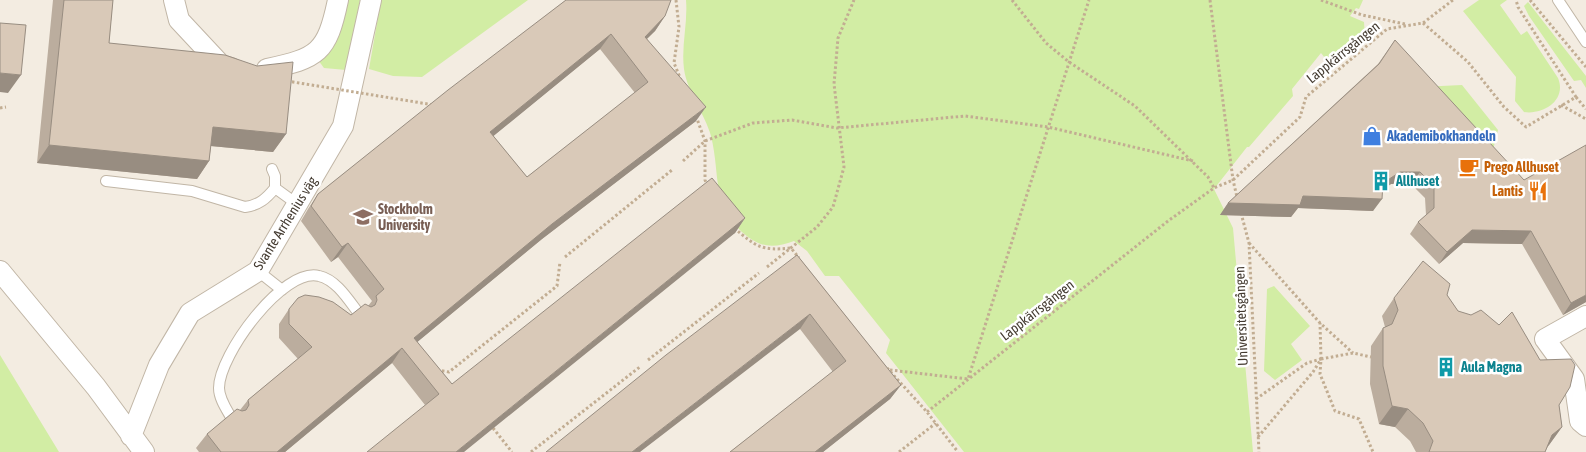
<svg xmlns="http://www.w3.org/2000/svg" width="1586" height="452" font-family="'Asap Condensed',sans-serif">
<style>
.green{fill:#d2eda4}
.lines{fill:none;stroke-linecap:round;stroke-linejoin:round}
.service-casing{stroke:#c1b6a6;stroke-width:12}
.minor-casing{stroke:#c1b6a6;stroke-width:22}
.path{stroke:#c2ad92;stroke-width:3;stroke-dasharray:2.5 2.5;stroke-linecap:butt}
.service{stroke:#fff;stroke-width:10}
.minor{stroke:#fff;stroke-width:20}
.path-bridge{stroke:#c2ad92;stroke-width:3;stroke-dasharray:2.5 2.5;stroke-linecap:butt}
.wall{fill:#bbad9e;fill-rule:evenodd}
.shaded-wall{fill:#988d81}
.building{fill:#d9c9b8;stroke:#988d81;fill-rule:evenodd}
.labels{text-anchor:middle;stroke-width:5;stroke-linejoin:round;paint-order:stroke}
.street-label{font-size:14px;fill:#443b31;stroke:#fff}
.shop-label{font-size:14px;font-weight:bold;fill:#366cbe;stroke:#fff;text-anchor:start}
.food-label{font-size:14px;font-weight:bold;fill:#c56008;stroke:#fff;text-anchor:start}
.culture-label{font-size:14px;font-weight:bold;fill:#0d838f;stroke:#fff;text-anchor:start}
.education-label{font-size:14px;font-weight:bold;fill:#785e54;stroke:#fff;text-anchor:start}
</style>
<rect width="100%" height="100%" fill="#f3ece1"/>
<path class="green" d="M345,0H360L346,70L324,68L318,60L337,40Z
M381,0H528L422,77L393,76L369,69Z
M686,0H1363L1359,9L1356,8L1350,16L1364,22L1365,36L1340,60L1325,58L1321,53L1292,89L1293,96L1249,147H1247L1214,189L1233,228L1253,452H964L886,353L890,340L839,276H825L807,251L794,241C777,247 764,249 748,237C710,208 721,176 711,136C705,114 687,92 684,69C681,46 688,23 686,0Z
M1479,0H1507L1500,5L1521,35L1527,31L1558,78C1567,100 1544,115 1524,112L1515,101L1516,77L1463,11Z
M1528,2L1586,76V88L1581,80L1574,81L1529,16L1524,6Z
M1462,85L1498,130L1490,162L1420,87Z
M1274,286L1310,326L1291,344L1302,360L1275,380L1264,371L1267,289Z
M0,355L56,447L59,452H0Z"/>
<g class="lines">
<defs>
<path id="service" d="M1558,0L1586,42
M272,169L275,176V188
M106,181L192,191L245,207C259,205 266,199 275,188L297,204
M258,271L282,290
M232,419C227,410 219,399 219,388C219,355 283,267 319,276C337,280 349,301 360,315"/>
<path id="minor" d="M174,0L179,20L221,65L231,68
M267,69C318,58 327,53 338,0
M0,271L96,387L144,452
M1586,316L1545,339L1574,379L1580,421L1586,426
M131,436L159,365L190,313L258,271L343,126L371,0"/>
</defs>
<use href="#service" class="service-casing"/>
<use href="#minor" class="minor-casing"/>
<path class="path" d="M676,0L679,27L674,63L681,80
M1012,0L1046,43L1069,62L1135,106L1208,177L1214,188
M1210,0L1233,180L1237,197
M1321,0L1362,15L1405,24
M1530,0L1586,67
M1423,23L1468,62L1504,107L1526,127L1576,97L1518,7L1516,0
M1576,97L1586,109
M1561,105L1586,119
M0,108L6,107
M696,116L705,141V180L707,185
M683,161L705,141L753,123L792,120L837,128L965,116L1048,127L1193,161
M1241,213L1249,243L1259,452
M734,228C757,247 761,251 791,248L799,258
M1249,243L1320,323L1353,353
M565,257L672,170
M767,267L817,227L833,207L844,167L834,84L838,38L854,0
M1321,359L1353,353L1371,357
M648,360L759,273
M887,368L927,412L958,452
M437,370L449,372L557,286L560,262
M890,370L968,379L1089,0
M1256,399L1307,363L1321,359L1320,374L1335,411L1359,419L1373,452
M927,412L1168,221L1214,188L1233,180L1300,117L1306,97L1387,29L1423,23L1453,0
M493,428L512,452
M1258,437L1313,372L1321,359L1320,323
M531,452L641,366
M899,452L936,423"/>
<use href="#service" class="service"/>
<use href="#minor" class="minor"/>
<path class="path-bridge" d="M287,81L434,105"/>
</g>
<path class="wall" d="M53,0H113L109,43L286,134L273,152L211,146L209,161L197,179L37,163Z
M566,0L665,16L655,31L647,39L696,121L542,239L417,342L452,384L745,218L735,233L425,405L392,363L285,452H199L196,448L207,434L240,410L248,400L298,359L279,338V324L289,309L351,315L368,306L372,301L338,257L331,262L301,221L308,209L318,194ZM600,49L635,93L527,177L493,136Z
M1395,40L1586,302L1563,315L1522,244L1463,243L1439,264L1410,234L1418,222L1426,215L1425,198L1411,184H1391L1382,190L1373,211L1298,208L1291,217L1220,215L1228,203L1378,64Z
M797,255L901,385L890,399L823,452H730L833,372L800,329Z
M1447,295L1458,311L1559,405L1562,427L1549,445L1547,448L1545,452H1416L1410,441L1395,427L1379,424L1370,384L1371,346L1383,328L1385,327L1382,316L1394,298Z"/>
<path class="shaded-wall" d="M665,16L655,31L634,51L645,37Z
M611,34L600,49L480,147L490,132Z
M0,73L21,75L8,93L0,92Z
M706,107L696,121L542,239L404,353L414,338L552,224Z
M213,127L286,134L273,152L200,145Z
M49,145L209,161L197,179L37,163Z
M1400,172H1420L1411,184H1391L1374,195L1383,183Z
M1303,196L1382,199L1373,211L1298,208L1291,217L1220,215L1228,203Z
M745,218L735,233L464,452H456Z
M1472,230L1531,231L1522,244L1463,243L1439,264L1447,252Z
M348,243L338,257L331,262L342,247Z
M1586,295V302L1563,315L1571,303Z
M810,314L800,329L640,452H632Z
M402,348L392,363L285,452H277Z
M901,385L890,399L823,452H815Z
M1392,406L1408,409L1395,427L1379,424Z
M1562,427L1549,445L1541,452L1552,435Z"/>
<path class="building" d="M64,0H113L109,43L225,55L257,66L293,62L286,134L213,127L209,161L49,145Z
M566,0H671L665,16L645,37L706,107L552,224L414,338L452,384L712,178L745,218L456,452H367L439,394L402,348L277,452H221L207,434L237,409L242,411L246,410L249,405L248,400L312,347L289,324V309L298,298L305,295L319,297L333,302L351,315L365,304L371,307L375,305L377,300L376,296L384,289L348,243L342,247L311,206L318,194L448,90ZM611,34L648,82L527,177L490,132Z
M0,23L26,25L21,75L0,73Z
M1395,40L1524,180L1586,145V295L1571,303L1531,231L1472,230L1447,252L1418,222L1434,208V186L1420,172H1400L1383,183L1382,199L1303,196L1300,205L1228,203L1379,64Z
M797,255L901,385L815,452H730L846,361L810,314L632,452H546L666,355Z
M1423,261L1450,284L1447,295L1458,311L1471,315L1481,310L1499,325L1512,312L1540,360L1571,359L1575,365L1570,387L1559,405L1562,427L1552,435L1545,452H1429L1433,441L1423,423L1408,409L1392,406L1383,366V328L1392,324L1398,310L1394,298Z"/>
<defs>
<symbol id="shop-bare" viewBox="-9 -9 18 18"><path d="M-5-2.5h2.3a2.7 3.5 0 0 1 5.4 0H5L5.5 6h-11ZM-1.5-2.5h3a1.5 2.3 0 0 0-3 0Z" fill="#3f7fe0" stroke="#fff" stroke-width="2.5" paint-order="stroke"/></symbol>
<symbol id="cafe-bare" viewBox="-9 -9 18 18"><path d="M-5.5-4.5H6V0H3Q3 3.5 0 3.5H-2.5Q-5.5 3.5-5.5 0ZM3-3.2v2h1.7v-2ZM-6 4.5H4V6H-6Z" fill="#e8710a" stroke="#fff" stroke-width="2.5" paint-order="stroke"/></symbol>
<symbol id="building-bare" viewBox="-9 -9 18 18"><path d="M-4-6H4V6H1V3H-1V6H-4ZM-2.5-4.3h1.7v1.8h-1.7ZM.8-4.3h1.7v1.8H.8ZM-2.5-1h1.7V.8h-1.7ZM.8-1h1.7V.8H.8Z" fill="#0f9aa8" stroke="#fff" stroke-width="2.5" paint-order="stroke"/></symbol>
<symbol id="restaurant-bare" viewBox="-9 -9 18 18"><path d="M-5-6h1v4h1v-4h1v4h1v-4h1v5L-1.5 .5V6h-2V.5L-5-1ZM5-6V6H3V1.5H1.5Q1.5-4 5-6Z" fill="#e8710a" stroke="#fff" stroke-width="2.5" paint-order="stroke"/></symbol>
<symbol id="university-bare" viewBox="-9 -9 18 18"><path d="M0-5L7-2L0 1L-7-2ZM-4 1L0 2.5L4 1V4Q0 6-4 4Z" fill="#8d6e63" stroke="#fff" stroke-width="2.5" paint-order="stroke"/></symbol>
</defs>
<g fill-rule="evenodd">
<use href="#shop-bare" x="1358" y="122" width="28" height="28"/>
<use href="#cafe-bare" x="1455" y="153" width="28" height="28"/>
<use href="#building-bare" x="1367" y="167" width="28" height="28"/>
<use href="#restaurant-bare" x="1524" y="177" width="28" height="28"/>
<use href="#university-bare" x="349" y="203" width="28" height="28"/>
<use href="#building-bare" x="1432" y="353" width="28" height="28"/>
</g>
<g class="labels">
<g class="street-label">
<text transform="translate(1343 52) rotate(-39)" y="5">Lappkärrsgången</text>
<text transform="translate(285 223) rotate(-58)" y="5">Svante Arrhenius väg</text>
<text transform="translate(1037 310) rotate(-38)" y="5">Lappkärrsgången</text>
<text transform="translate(1241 316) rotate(-92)" y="5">Universitetsgången</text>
</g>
<g class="shop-label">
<text x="1387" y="141">Akademibokhandeln</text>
</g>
<g class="food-label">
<text x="1484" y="172">Prego Allhuset</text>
<text x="1523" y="196" text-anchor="end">Lantis</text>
</g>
<g class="culture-label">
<text x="1396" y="186">Allhuset</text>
<text x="1461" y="372">Aula Magna</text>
</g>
<g class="education-label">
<text x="378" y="214">Stockholm<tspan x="378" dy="16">University</tspan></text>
</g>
</g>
</svg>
